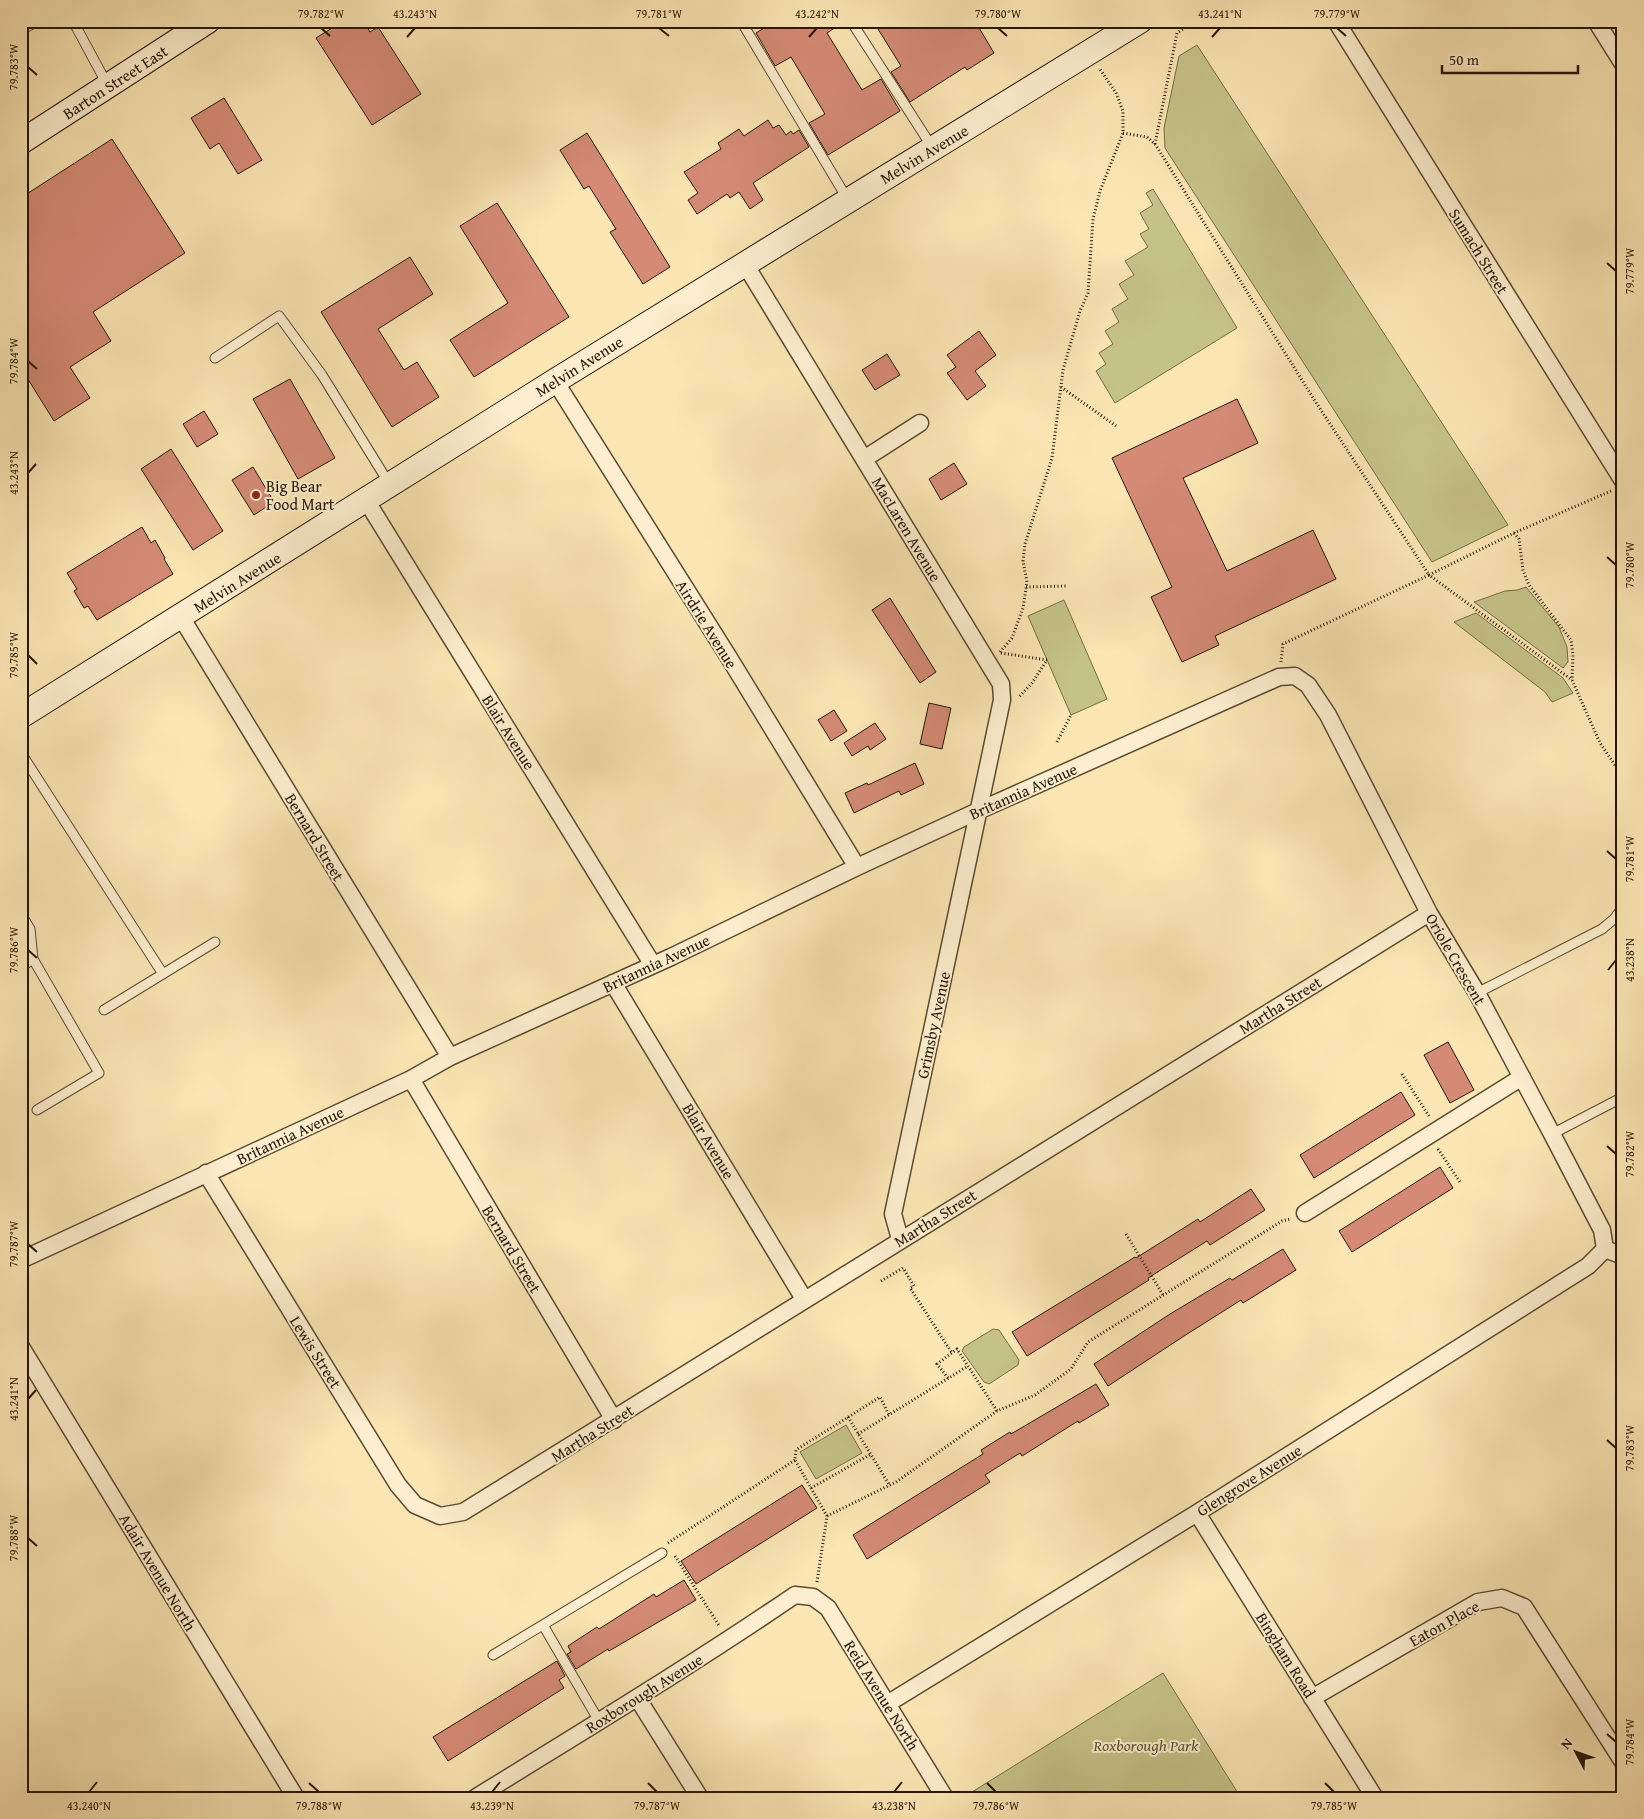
<svg xmlns="http://www.w3.org/2000/svg" width="1644" height="1819" font-family="'Gentium Book Plus',serif">
<style>
.green{fill:#c5c288;stroke:#756c47}
.building{fill:#d48a75;stroke:#251606}
.lines{fill:none;stroke-linecap:round;stroke-linejoin:round}
.lane-casing{stroke:#5a4a31;stroke-width:11}
.street-casing{stroke:#5a4a31;stroke-width:19}
.secondary-casing{stroke:#251606;stroke-width:26}
.path{stroke:#251606;stroke-width:3;stroke-dasharray:1 2.5;stroke-linecap:butt}
.lane{stroke:#fceece;stroke-width:9}
.street{stroke:#fceece;stroke-width:16}
.secondary{stroke:#fceece;stroke-width:24}
.ticks{fill:none;stroke:#251606;stroke-width:2}
.poi-dot{fill:#8f2418;stroke:#fceece;stroke-width:2}
.labels{text-anchor:middle;stroke-width:4;stroke-linejoin:round;paint-order:stroke}
.street-label{font-size:16px;fill:#251606;stroke:#fceece}
.poi-label{font-size:16px;fill:#251606;stroke:#fceece;text-anchor:start}
.park-label{font-size:16px;font-style:italic;fill:#5d5234;stroke:#fceece}
.neatline{fill:none;stroke:#251606;stroke-width:2}
.ticks-label{font-size:12px;text-anchor:middle;fill:#251606}
</style>
<rect width="100%" height="100%" fill="#fae5b3"/>
<filter id="stains"><feTurbulence type="fractalNoise" baseFrequency=".004" numOctaves="4"/><feColorMatrix values="0 0 0 0 .2 0 0 0 0 .09 0 0 0 0 .02 0 0 0 .5 -.17"/></filter>
<radialGradient id="worn" r=".72"><stop offset=".6" stop-color="#630" stop-opacity="0"/><stop offset="1" stop-color="#630" stop-opacity=".3"/></radialGradient>
<path class="green" d="M1197,45L1508,525L1432,562L1165,148L1164,128L1179,56Z
M1153,189L1237,328L1115,403L1096,371L1106,364L1099,353L1113,344L1105,331L1119,322L1112,309L1128,299L1119,284L1134,275L1125,261L1148,247L1140,234L1149,229L1140,213L1153,205L1146,193Z
M1526,587L1559,627L1567,647L1568,662L1563,668L1474,602L1505,591L1517,590Z
M1064,600L1107,699L1071,715L1028,616Z
M1476,613L1563,678L1573,693L1552,702L1545,692L1454,622Z
M993,1329L999,1330L1019,1360L1018,1365L989,1384L984,1382L962,1351L964,1347Z
M846,1425L862,1453L816,1479L800,1452Z
M1163,1673L1241,1798L964,1797Z"/>
<path class="building" d="M343,21H363L370,32L378,27L421,94L372,125L316,38Z
M775,21H845L827,33L862,90L881,79L900,111L828,155L809,123L825,114L791,57L775,66L756,33Z
M873,21H975L994,53L967,70L965,67L910,102L891,72L901,66Z
M224,98L262,160L238,174L219,143L210,149L191,118Z
M768,120L773,128L779,125L786,135L791,131L793,134L799,130L809,147L753,183L763,200L750,209L739,192L730,198L727,194L697,214L688,200L698,193L684,172L721,149L718,143L739,129L744,136Z
M587,133L670,267L643,284L610,232L616,229L589,186L584,189L560,150Z
M112,139L185,253L93,312L111,341L70,367L90,398L54,421L21,368V210L27,206L22,197Z
M497,203L569,317L474,377L450,340L508,303L460,226Z
M410,257L433,294L378,329L404,370L417,362L439,397L392,427L321,312Z
M979,331L996,355L975,371L986,386L967,400L947,373L956,367L947,355Z
M887,354L900,375L875,390L862,370Z
M290,379L335,458L298,479L253,399Z
M1237,399L1258,443L1183,478L1227,571L1313,530L1336,579L1215,636L1219,645L1182,662L1151,597L1172,587L1112,458Z
M204,411L218,434L197,447L183,424Z
M171,449L223,531L193,550L141,469Z
M954,463L967,484L941,500L929,479Z
M253,467L274,502L254,515L232,480Z
M142,527L151,543L155,540L165,558L164,559L173,574L97,620L88,606L84,608L74,591L77,589L67,573Z
M890,598L936,672L920,683L872,610Z
M929,703L951,708L942,749L920,744Z
M834,710L847,731L831,741L818,720Z
M875,723L886,739L870,750L868,746L852,756L844,743Z
M915,763L924,784L901,795L899,791L854,813L845,793L867,783L868,785Z
M1448,1042L1474,1090L1450,1103L1424,1055Z
M1401,1092L1415,1115L1314,1178L1300,1155Z
M1440,1167L1453,1188L1352,1252L1339,1231Z
M1251,1189L1265,1210L1210,1245L1207,1241L1148,1278L1149,1280L1027,1356L1012,1332L1135,1257L1136,1258L1198,1219L1200,1222Z
M1283,1249L1296,1270L1243,1303L1241,1300L1184,1336L1108,1386L1094,1364L1170,1314L1230,1278L1232,1280Z
M1096,1384L1109,1405L1079,1423L1078,1421L1022,1456L1020,1453L985,1475L990,1482L867,1559L853,1535L983,1454L981,1450L1010,1432L1011,1434Z
M802,1485L817,1508L696,1584L681,1561Z
M684,1580L696,1600L609,1651L608,1649L576,1669L567,1654L571,1652L568,1646L597,1627L599,1629L654,1594L656,1597Z
M557,1661L565,1676L559,1680L564,1688L448,1761L433,1737Z"/>
<g class="lines">
<defs>
<path id="lane" d="M73,21L108,86
M741,21L848,200
M851,21L932,147
M21,30L38,21
M215,358L279,316L322,375L390,485
M21,753L163,974
M21,914L30,929L33,959L99,1073L37,1110
M21,967L33,959
M1477,993L1602,929L1614,919L1623,907
M104,1010L215,942
M1552,1134L1623,1097
M543,1625L599,1721
M493,1655L662,1553"/>
<path id="street" d="M1336,21L1623,481
M1596,21L1623,64
M745,264L1001,684L1002,700L893,1214L900,1239
M555,381L728,656L857,867
M864,459L920,423
M366,500L653,965
M181,617L450,1057
M613,983L804,1299
M411,1079L614,1420
M206,1173L398,1485L415,1505L440,1516L463,1512L1429,913
M1305,1213L1522,1077
M1605,1249L1623,1256
M21,1260L411,1079L450,1057L671,957L857,867L978,811L1279,677L1295,676L1308,685L1328,715L1429,913L1477,993L1552,1134L1602,1230L1605,1249
M21,1347L296,1798
M1197,1513L1375,1798
M1312,1698L1478,1602L1502,1598L1524,1607L1623,1762
M638,1699L700,1798
M887,1704L1197,1513L1588,1266L1605,1249
M475,1798C583,1731 691,1666 795,1595L813,1597L828,1608L945,1798"/>
<path id="secondary" d="M21,142L208,21
M21,716L555,381L1140,21"/>
</defs>
<use href="#lane" class="lane-casing"/>
<use href="#street" class="street-casing"/>
<use href="#secondary" class="secondary-casing"/>
<path class="path" d="M1123,133L1147,137L1155,144L1315,401L1429,575L1283,644L1281,662
M1155,144L1177,33L1189,25L1186,21
M1061,387L1116,426
M1611,491L1514,533L1429,575L1572,680L1600,743L1623,777
M1514,533L1519,539L1523,570L1529,585L1571,640L1573,655L1572,680
M1026,587L1066,586
M1000,652L1012,638L1023,608L1027,582L1023,561L1025,544L1052,458L1063,370L1080,311L1088,293L1093,219L1100,191L1123,133V111L1116,93L1100,69
M1001,653L1047,660L1032,683L1018,698
M1057,742L1071,715
M1402,1074L1429,1116
M1438,1149L1460,1182
M1126,1234L1163,1295
M881,1281L903,1268L914,1286L910,1288L952,1353
M948,1378L937,1364L957,1349L997,1411
M848,1417L890,1486
M858,1434L968,1366
M811,1488L871,1454
M827,1516L896,1482L997,1411L1035,1395L1071,1369L1088,1342L1282,1221L1290,1219
M668,1543L795,1460
M675,1556L720,1627
M817,1582L827,1516L795,1460L796,1450L880,1397L889,1415"/>
<use href="#lane" class="lane"/>
<use href="#street" class="street"/>
<use href="#secondary" class="secondary"/>
</g>
<path class="ticks" d="M321,28L330,36M659,28L669,36M998,28L1007,36M1337,28L1346,36M407,37L415,28M809,37L817,28M1212,37L1220,28M28,67L37,75M1607,263L1616,271M28,361L37,369M28,473L36,464M1607,557L1616,565M28,655L37,664M1607,851L1616,859M28,950L37,958M1608,970L1616,960M1607,1146L1616,1154M28,1244L37,1252M28,1399L36,1390M1607,1440L1616,1448M28,1538L37,1546M1607,1734L1616,1742M309,1783L319,1792M648,1783L657,1792M987,1783L996,1792M1325,1783L1334,1792M89,1792L97,1782M492,1792L500,1782M894,1792L902,1782"/>
<circle class="poi-dot" cx="256" cy="495" r="5"/>
<g class="labels">
<g class="street-label">
<text transform="translate(115 82) rotate(-33)" y="6">Barton Street East</text>
<text transform="translate(924 154) rotate(-31)" y="6">Melvin Avenue</text>
<text transform="translate(1479 251) rotate(58)" y="6">Sumach Street</text>
<text transform="translate(579 366) rotate(-32)" y="6">Melvin Avenue</text>
<text transform="translate(907 529) rotate(59)" y="6">MacLaren Avenue</text>
<text transform="translate(237 582) rotate(-32)" y="6">Melvin Avenue</text>
<text transform="translate(707 624) rotate(58)" y="6">Airdrie Avenue</text>
<text transform="translate(509 732) rotate(58)" y="6">Blair Avenue</text>
<text transform="translate(1023 791) rotate(-24)" y="6">Britannia Avenue</text>
<text transform="translate(315 837) rotate(59)" y="6">Bernard Street</text>
<text transform="translate(1456 959) rotate(60)" y="6">Oriole Crescent</text>
<text transform="translate(656 963) rotate(-25)" y="6">Britannia Avenue</text>
<text transform="translate(1280 1005) rotate(-32)" y="6">Martha Street</text>
<text transform="translate(933 1025) rotate(-78)" y="6">Grimsby Avenue</text>
<text transform="translate(290 1135) rotate(-25)" y="6">Britannia Avenue</text>
<text transform="translate(709 1141) rotate(59)" y="6">Blair Avenue</text>
<text transform="translate(935 1218) rotate(-32)" y="6">Martha Street</text>
<text transform="translate(512 1249) rotate(59)" y="6">Bernard Street</text>
<text transform="translate(316 1352) rotate(58)" y="6">Lewis Street</text>
<text transform="translate(592 1433) rotate(-32)" y="6">Martha Street</text>
<text transform="translate(1249 1480) rotate(-32)" y="6">Glengrove Avenue</text>
<text transform="translate(158 1572) rotate(59)" y="6">Adair Avenue North</text>
<text transform="translate(1444 1623) rotate(-29)" y="6">Eaton Place</text>
<text transform="translate(1286 1655) rotate(58)" y="6">Bingham Road</text>
<text transform="translate(644 1693) rotate(-32)" y="6">Roxborough Avenue</text>
<text transform="translate(882 1695) rotate(58)" y="6">Reid Avenue North</text>
</g>
<g class="poi-label">
<text x="266" y="492">Big Bear<tspan x="266" dy="18">Food Mart</tspan></text>
</g>
<g class="park-label">
<text x="1146" y="1751">Roxborough Park</text>
</g>
</g>
<rect width="1644" height="1819" fill="none" stroke="#fae5b3" stroke-width="55"/>
<g transform="translate(1576 1752) rotate(311)" stroke="#fceece" stroke-width="4" paint-order="stroke">
<path d="M0-4L9 19L0 12L-9 19Z" fill="#251606"/>
<text y="-8" font-size="14" font-weight="bold" text-anchor="middle" fill="#251606">N</text>
</g>
<path d="M1442 65v8h136v-8" fill="none" stroke="#251606" stroke-width="2.5"/>
<text x="1449" y="65" font-size="15" fill="#251606" stroke="#fceece" stroke-width="4" paint-order="stroke">50 m</text>
<rect x="28" y="28" width="1588" height="1764" class="neatline"/>
<g class="ticks-label">
<text x="321" y="18">79.782°W</text>
<text x="415" y="18">43.243°N</text>
<text x="659" y="18">79.781°W</text>
<text x="817" y="18">43.242°N</text>
<text x="998" y="18">79.780°W</text>
<text x="1220" y="18">43.241°N</text>
<text x="1337" y="18">79.779°W</text>
<text transform="translate(14 67) rotate(-90)" y="4">79.783°W</text>
<text transform="translate(1630 271) rotate(-90)" y="4">79.779°W</text>
<text transform="translate(14 361) rotate(-90)" y="4">79.784°W</text>
<text transform="translate(14 473) rotate(-90)" y="4">43.243°N</text>
<text transform="translate(1630 565) rotate(-90)" y="4">79.780°W</text>
<text transform="translate(14 655) rotate(-90)" y="4">79.785°W</text>
<text transform="translate(1630 859) rotate(-90)" y="4">79.781°W</text>
<text transform="translate(14 950) rotate(-90)" y="4">79.786°W</text>
<text transform="translate(1630 960) rotate(-90)" y="4">43.238°N</text>
<text transform="translate(1630 1154) rotate(-90)" y="4">79.782°W</text>
<text transform="translate(14 1244) rotate(-90)" y="4">79.787°W</text>
<text transform="translate(14 1399) rotate(-90)" y="4">43.241°N</text>
<text transform="translate(1630 1448) rotate(-90)" y="4">79.783°W</text>
<text transform="translate(14 1538) rotate(-90)" y="4">79.788°W</text>
<text transform="translate(1630 1742) rotate(-90)" y="4">79.784°W</text>
<text x="89" y="1810">43.240°N</text>
<text x="319" y="1810">79.788°W</text>
<text x="492" y="1810">43.239°N</text>
<text x="657" y="1810">79.787°W</text>
<text x="894" y="1810">43.238°N</text>
<text x="996" y="1810">79.786°W</text>
<text x="1334" y="1810">79.785°W</text>
</g>
<rect width="100%" height="100%" filter="url(#stains)"/>
<rect width="100%" height="100%" fill="url(#worn)"/>
</svg>
